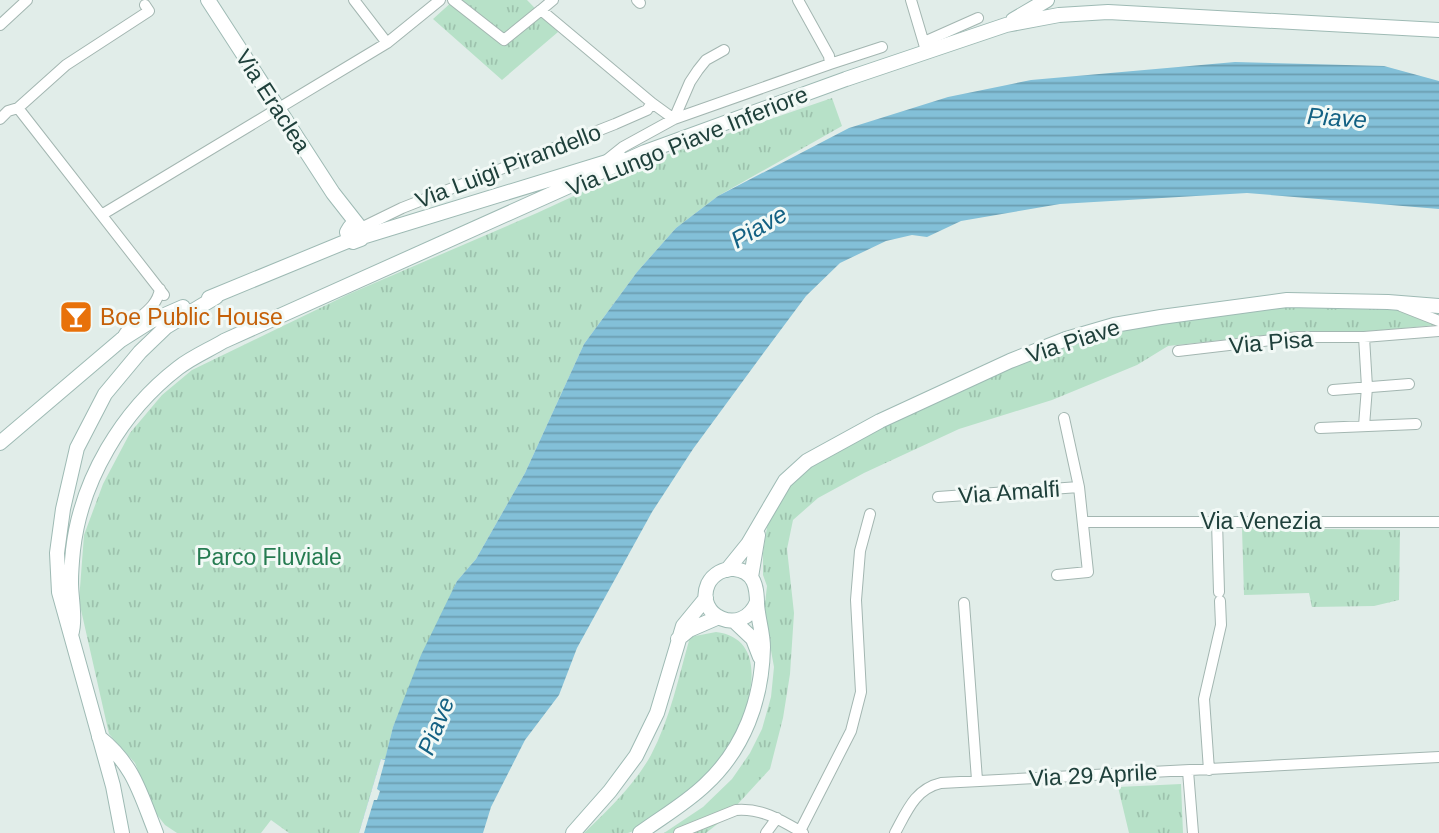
<svg xmlns="http://www.w3.org/2000/svg" width="1439" height="833" font-family="Helvetica,sans-serif">
<style>
.grass{fill:url(#grass-tufts)}
.water{fill:url(#water-rules)}
.pier{fill:#e1ede9}
.lines{fill:none;stroke-linecap:round;stroke-linejoin:round}
.street-casing{stroke:#a3b6b1;stroke-width:12}
.secondary-casing{stroke:#9ebab4;stroke-width:16}
.street{stroke:#fff;stroke-width:10}
.secondary{stroke:#fff;stroke-width:14}
.labels{text-anchor:middle;stroke-width:6;stroke-linejoin:round;paint-order:stroke}
.street-label{font-size:23px;fill:#1f403b;stroke:#f2f9f6}
.food-label{font-size:23px;fill:#c56008;stroke:#f2f9f6;text-anchor:start}
.park-label{font-size:23px;fill:#257b51;stroke:#f2f9f6}
.water-label{font-size:24px;font-style:italic;fill:#136183;stroke:#f2f9f6}
</style>
<defs>
<pattern id="grass-tufts" width="24" height="20" patternUnits="userSpaceOnUse" patternTransform="scale(1.75)"><rect width="24" height="20" fill="#b7e1c8"/><path d="M3 7l-1-3M5 7V3M7 7l1-3M15 17l-1-3M17 17v-4M19 17l1-3" fill="none" stroke="#9dc2ad"/></pattern>
<pattern id="water-rules" width="6" height="5" patternUnits="userSpaceOnUse" patternTransform="scale(1.75)"><rect width="6" height="5" fill="#83c0d8"/><path d="M0 2.5h6" fill="none" stroke="#6b9db0"/></pattern>
</defs>
<rect width="100%" height="100%" fill="#e1ede9"/>
<path class="grass" d="M454,0H527L558,32L502,80L433,19Z
M832,98L842,126L718,196L676,228L637,272L584,344L525,473L476,559L457,581L393,727L385,760L381,759L359,833H289L271,820L261,833H177L165,825L154,811L135,763L109,734L79,601L84,535L103,484L130,433L162,395L192,370L349,294L537,213L654,159Z
M1273,306L1393,308L1437,325L1360,332L1305,331L1168,346L1137,365L1052,400L959,429L864,473L818,498L793,520L787,549L794,613L790,674L783,718L770,769L725,818L706,833H664L703,807L732,779L750,753L762,729L771,697L774,667L764,612L767,586L763,575V553L767,527L773,508L792,480L820,459L922,407L1044,353L1086,339L1130,328Z
M1242,528L1400,530L1399,600L1374,606L1312,607L1309,593L1244,595Z
M716,632C781,640 742,734 717,766C706,780 644,829 628,833C615,833 598,833 584,833C608,810 635,784 651,755C670,719 679,676 690,637Z
M1181,784L1183,833H1129L1118,787Z"/>
<path class="water" d="M1235,62L1384,66L1439,81V209L1247,193L1060,204L961,221L927,237L912,235L886,241L840,263L806,296L762,355L693,449L652,512L577,648L559,695L525,740L491,807L483,833H359L381,759H385L393,727L421,655L457,581L476,559L525,473L584,344L637,272L676,228L718,196L849,128L948,97L1031,80Z"/>
<path class="pier" d="M381,759L385,760L377,789L380,791L377,800H374L364,833H359Z"/>
<g class="lines">
<defs>
<path id="street" d="M354,0L387,43
M637,0L640,3
M911,0L925,47
M541,10L553,0
M0,25L27,0
M924,42L978,18
M830,64L882,47
M652,103L674,119L830,64L829,56L798,0
M18,108L66,65L149,11L145,5
M0,119L8,111L18,108L164,295
M608,159L623,147L674,119L690,82L698,70L706,60L724,50
M103,214L387,43L440,0
M361,228L402,208L615,124L647,110L652,103L541,10L504,40L453,0
M1401,306L1439,321
M1364,337L1367,387L1364,426
M121,340C129,318 156,314 160,289
M1178,351L1298,337H1364L1439,331
M1333,390L1409,384
M1320,428L1416,424
M938,497L1079,487
M1217,521L1219,592
M1083,522H1439
M1057,575L1088,572L1079,487L1064,418
M964,603L977,780
M1209,770L1204,699L1221,625L1220,601
M1188,771L1193,833
M800,831L851,731L861,692L856,600L860,551L870,514
M679,833L736,810C762,808 781,820 803,833
M766,833L777,818
M895,833C907,811 915,789 941,783L1439,757"/>
<path id="secondary" d="M208,0L333,193L362,230L361,239L353,242L349,239L347,232L350,227L357,226
M1013,20L1047,0
M362,237L620,158
M209,298L350,240
M0,443L121,340L151,321L183,307
M727,570L748,544L785,481L807,461L880,421L1010,361L1066,339L1114,325L1161,317L1287,300L1388,302L1439,306
M751,577L758,535
M734,621L753,639L760,657
M71,635C76,619 71,599 71,582C71,571 72,560 73,550C81,480 122,411 178,368C192,357 209,350 224,341L645,152L846,79L1006,25L1059,15L1108,12L1439,30
M678,639L689,630L719,617
M99,737C134,765 140,793 156,833
M122,833L113,786L59,592L57,553L63,509L77,448L105,394L140,352L166,327L216,297
M573,833L610,791L636,756L657,713L683,626L706,598
M640,833C662,817 685,804 705,785C744,749 762,700 763,647C763,633 758,619 757,604C757,588 755,571 734,569C724,568 713,574 708,584C694,616 742,638 757,602"/>
</defs>
<use href="#street" class="street-casing"/>
<use href="#secondary" class="secondary-casing"/>
<use href="#street" class="street"/>
<use href="#secondary" class="secondary"/>
</g>
<defs>
<symbol id="bar-square" viewBox="-11 -11 22 22"><rect x="-9" y="-9" width="18" height="18" rx="4" fill="#e8710a" stroke="#f2f9f6"/><path d="M-6-5H6L.8 .8V4.5H3.5V6h-7V4.5H-.8V.8Z" fill="#fff"/></symbol>
</defs>
<g fill-rule="evenodd">
<use href="#bar-square" x="57" y="298" width="38" height="38"/>
</g>
<g class="labels">
<g class="street-label">
<text transform="translate(273 101) rotate(57)" y="8">Via Eraclea</text>
<text transform="translate(687 141) rotate(-22)" y="8">Via Lungo Piave Inferiore</text>
<text transform="translate(508 166) rotate(-21)" y="8">Via Luigi Pirandello</text>
<text transform="translate(1073 341) rotate(-18)" y="8">Via Piave</text>
<text transform="translate(1271 342) rotate(-5)" y="8">Via Pisa</text>
<text transform="translate(1009 492) rotate(-4)" y="8">Via Amalfi</text>
<text x="1261" y="529">Via Venezia</text>
<text transform="translate(1093 775) rotate(-3)" y="8">Via 29 Aprile</text>
</g>
<g class="food-label">
<text x="100" y="325">Boe Public House</text>
</g>
<g class="park-label">
<text x="269" y="565">Parco Fluviale</text>
</g>
<g class="water-label">
<text transform="translate(1337 118) rotate(4)" y="8">Piave</text>
<text transform="translate(759 227) rotate(-30)" y="8">Piave</text>
<text transform="translate(436 726) rotate(-68)" y="8">Piave</text>
</g>
</g>
</svg>
